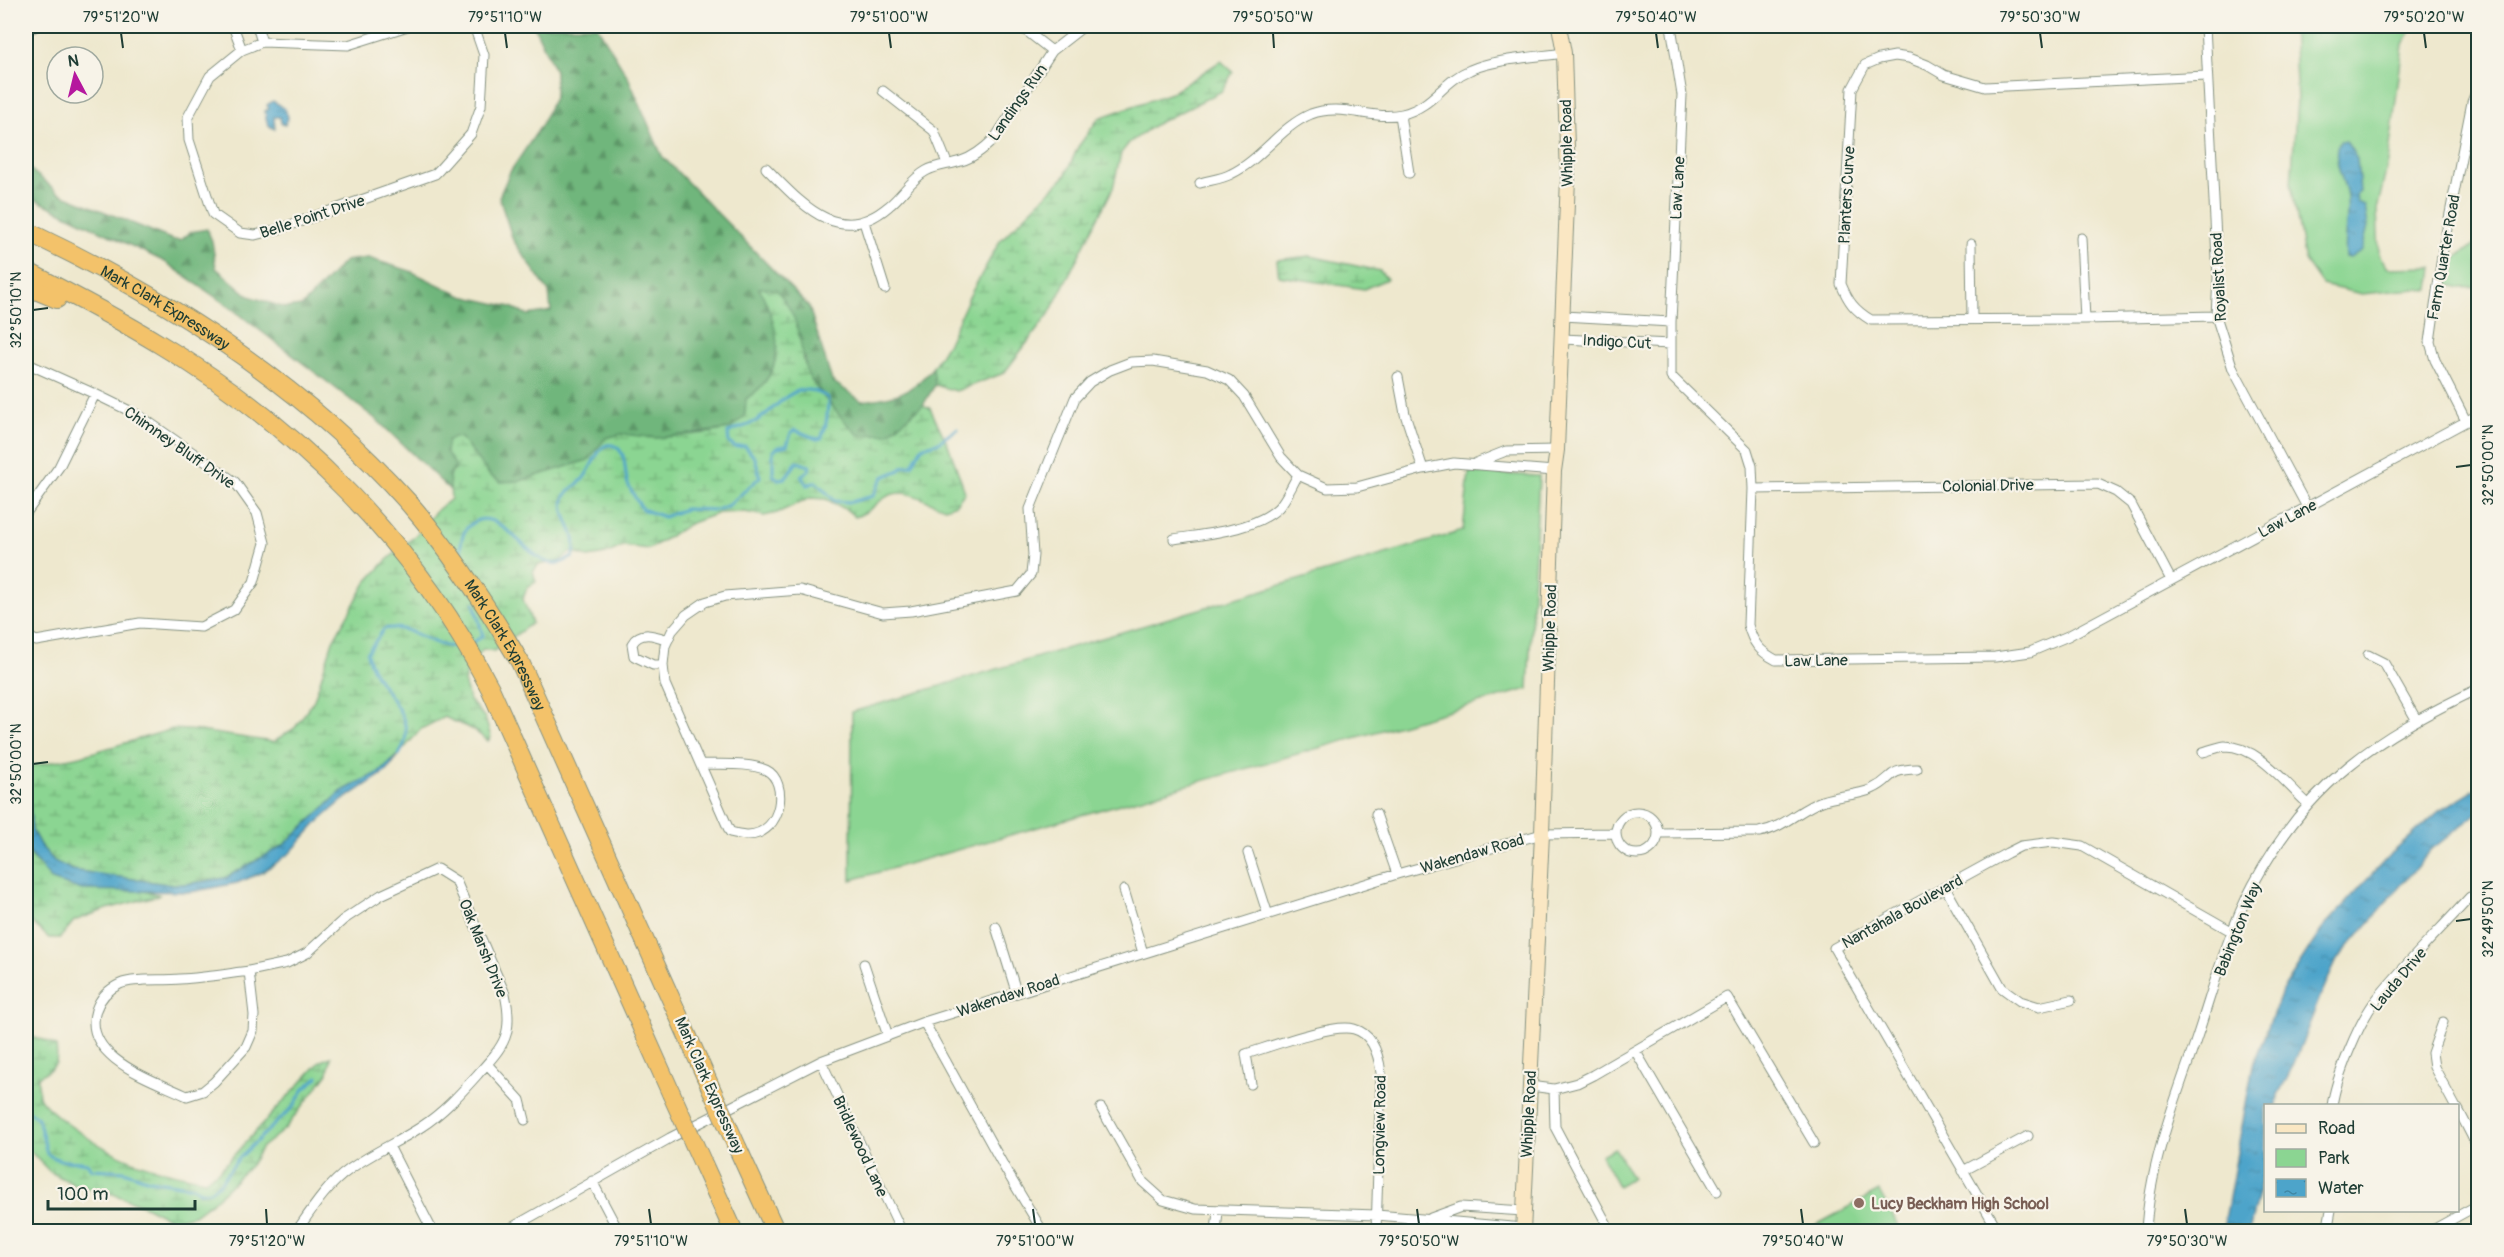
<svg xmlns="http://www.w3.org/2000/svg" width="2504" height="1257" font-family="Pangolin,sans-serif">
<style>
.green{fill:#8bd592;stroke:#558963;stroke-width:1.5}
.forest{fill:url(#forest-firs);stroke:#487a58;stroke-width:1.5}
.wetland{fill:url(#wetland-marsh);stroke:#558963;stroke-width:1.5}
.water{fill:url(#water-ripples);stroke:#36707f;stroke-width:1.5}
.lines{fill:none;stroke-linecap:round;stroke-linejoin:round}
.stream{stroke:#4da4ca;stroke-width:3}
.minor-casing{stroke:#869281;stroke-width:11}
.secondary-casing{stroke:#869281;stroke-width:16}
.motorway-casing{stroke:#869281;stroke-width:20}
.minor{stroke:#fff;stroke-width:9}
.secondary{stroke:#fae7c3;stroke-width:14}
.motorway{stroke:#f3c26a;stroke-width:18}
.motorway-bridge-casing{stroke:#869281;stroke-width:20;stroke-linecap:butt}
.motorway-bridge{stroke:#f3c26a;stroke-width:18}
.ticks{fill:none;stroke:#1f3d34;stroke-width:2}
.education-dot{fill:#8d6e63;stroke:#f7f3e8;stroke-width:2}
.labels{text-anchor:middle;stroke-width:4.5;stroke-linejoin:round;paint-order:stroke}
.street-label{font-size:16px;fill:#1f3d34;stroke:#f7f3e8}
.education-label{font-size:16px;font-weight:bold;fill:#785e54;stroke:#f7f3e8;text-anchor:start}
.neatline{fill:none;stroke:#1f3d34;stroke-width:2}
.ticks-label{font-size:15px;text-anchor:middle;fill:#1f3d34}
</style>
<defs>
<pattern id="forest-firs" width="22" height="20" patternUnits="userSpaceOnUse" patternTransform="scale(1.5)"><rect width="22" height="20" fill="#70b67c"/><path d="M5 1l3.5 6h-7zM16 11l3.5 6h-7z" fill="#5b9566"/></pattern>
<pattern id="wetland-marsh" width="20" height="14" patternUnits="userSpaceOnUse" patternTransform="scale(1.5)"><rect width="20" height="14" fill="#8bd592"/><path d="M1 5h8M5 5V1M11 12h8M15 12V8" fill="none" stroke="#71ae78"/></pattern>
<pattern id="water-ripples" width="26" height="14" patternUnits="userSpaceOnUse" patternTransform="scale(1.5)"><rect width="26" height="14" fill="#4da4ca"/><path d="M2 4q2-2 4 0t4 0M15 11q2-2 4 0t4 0" fill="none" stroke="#3f87a5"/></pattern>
</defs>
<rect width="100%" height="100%" fill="#f7f3e8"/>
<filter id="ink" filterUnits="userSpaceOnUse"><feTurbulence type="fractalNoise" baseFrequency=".0167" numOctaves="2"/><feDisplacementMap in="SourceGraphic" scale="12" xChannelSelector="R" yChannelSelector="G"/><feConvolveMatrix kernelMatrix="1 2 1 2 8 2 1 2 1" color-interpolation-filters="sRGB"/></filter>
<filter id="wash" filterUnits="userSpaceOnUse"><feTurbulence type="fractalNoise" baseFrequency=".008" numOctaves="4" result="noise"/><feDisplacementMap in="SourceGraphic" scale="24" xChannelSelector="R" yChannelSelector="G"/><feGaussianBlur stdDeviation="1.35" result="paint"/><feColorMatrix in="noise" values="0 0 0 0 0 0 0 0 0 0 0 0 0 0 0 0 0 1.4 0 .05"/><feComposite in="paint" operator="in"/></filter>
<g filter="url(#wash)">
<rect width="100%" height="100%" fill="#eee8ce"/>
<path class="green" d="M2293,26H2414L2403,44L2388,162L2377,210L2379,255L2388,268L2433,267L2430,290L2413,289L2362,294L2322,285L2305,261L2291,184L2297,101Z
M2478,243V287L2461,288L2446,284C2451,259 2457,255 2478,243Z
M1469,472L1539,476L1528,689L851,880L852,712L1463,531Z
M1615,1148L1632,1178L1618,1186L1601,1155Z
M1879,1191L1901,1231H1805Z"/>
<path class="forest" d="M534,26H597L628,77L662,156L809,307L832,381L862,401C894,397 912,394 933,367L935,385L923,405L888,434L859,435L847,425L806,373L805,358L759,288C781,327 789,371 746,399L745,416L730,429L657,438L622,434L606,438L588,460L520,481L501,482L490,476L461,438L455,470L449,475L451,491L377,420L231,308L165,262L26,195V166L59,193L173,240H181L191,232L207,229L212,241L216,268L249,296L285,308L302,306L345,261L368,258L410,271L462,296L511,307L528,315L551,311L549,292L513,240L499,197L510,172L541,126L555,95V71Z"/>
<path class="wetland" d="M1221,61L1233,72L1222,91L1156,124L1129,143L1121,153L1113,188L1049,314L1004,373L956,391L935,385L933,367L949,341L969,297L1000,241L1065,176L1078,147L1099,118L1171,93Z
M1310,256L1380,271L1387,279L1364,289L1279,276L1277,260Z
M759,288L776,289C802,322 797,333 806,370C810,384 847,425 859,435L888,434L923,405L930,408L949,447L965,492L956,504L945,508C923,501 904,484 883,499C872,507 868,513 855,517L847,510L826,499L810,498L777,513L764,516L745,512L719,513L689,524L649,549L623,546L606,554L588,557L571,552L559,561L538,565L533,572L536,582L527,588L523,599L532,623L494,651L483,649L467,671L464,682L470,701L485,718L491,737L488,741L472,729L444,717L421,729L400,753L379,772L342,791L284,845L225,878L186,884H167L72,870L54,861L40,845L32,830L26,767L81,756L173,729L200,731L273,742L295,728L314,700L333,641L366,583L386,561L415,536L436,511L451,499L449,475L455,470V465L446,452L448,440L454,437L461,438L490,476L501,482L520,481L588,460L606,438L622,434L657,438L707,433L730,429L745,416L746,399C790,371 780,327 759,288Z
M26,849L36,863L82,890H139L160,895L107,909L74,921L60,938H49L26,917Z
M26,1036L44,1040L56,1046C59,1068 54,1066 38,1077C38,1083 38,1090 39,1096C42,1105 58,1116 65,1122C114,1158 146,1169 205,1180L220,1170L321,1061L331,1057L328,1073L285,1129L262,1147L251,1165L217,1198L194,1215L172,1220L147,1207L113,1194L75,1185L50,1172L30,1151L26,1149Z"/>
<path class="water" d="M273,101L285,109L288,117L285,125L281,123L280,117H274L275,129C264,124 267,118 265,111L269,109L267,105Z
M2340,141H2346L2357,159L2360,192L2356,194L2357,203L2365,206L2368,226L2362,250L2350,258L2345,257C2342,235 2351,213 2346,191C2342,177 2331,154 2340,141Z
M400,753L387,771L342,801L319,821L290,853L263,872L237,883L191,892L82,890L52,880L26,849V767L32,830L40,845L54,861L72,870L167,884H186L225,878L284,845L342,791L379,772Z
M2478,787V813L2432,849L2337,960L2320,997L2293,1066L2278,1095L2277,1105L2266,1106L2265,1165L2249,1231H2223L2253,1065L2282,991L2324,926L2391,854L2439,811Z"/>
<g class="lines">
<path class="stream" d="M462,559C460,548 460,537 467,528C493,498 522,553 547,562C557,566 565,561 573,557C581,532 559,519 564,499C567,489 577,486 583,479C590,471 596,453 602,448C607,443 614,444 619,449C627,458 624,473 628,484C632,493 637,501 642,509L664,517L685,509L717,510L729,505L760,477L755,458L745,446L735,447L729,443L728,433C736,428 746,427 754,422C780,409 792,374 828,398C828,403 827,418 826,423C826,429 822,432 822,438L817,439L795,430L791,433L787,445L778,447L773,451V475L778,479L785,478L797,462L810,466L809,470L801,476L807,485L816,482L835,501L851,502L873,496L883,477L900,470L902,467L912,465L922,447L937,443L957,429
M472,643L483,636L474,603
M399,755C424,715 374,691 367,653L384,629C412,622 432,651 460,646
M26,1110L38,1118L47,1154C63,1164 70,1160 87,1163L91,1169L124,1171L149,1180L193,1187L200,1192L210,1191L220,1183L238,1159L293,1107L304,1089L318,1077"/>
</g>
</g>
<g filter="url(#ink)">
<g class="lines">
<defs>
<path id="minor" d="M233,26L242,50
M257,26L262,42
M408,26L348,45L262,42L242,50L210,76L188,117L189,140L213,214L240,233L255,235L279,229L435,174L439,170L471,134L481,106L484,55L474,26
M1020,26L1052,51
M1671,26L1682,95L1671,322V376L1747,450L1752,466L1753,489L1748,625C1753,643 1759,651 1776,660L1995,657L2030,652L2068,636L2478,415
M2205,26L2218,278L2216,316L2233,369L2307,507
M26,30L37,26
M2206,76L1985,87L1944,75L1927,65L1909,58L1895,56L1879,59L1865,65L1852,89L1841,284C1848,301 1854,310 1871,320L2085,319L2216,316
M883,91L934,131L947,163
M1400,115L1409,173
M766,168C801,203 839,249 889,206C902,196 911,179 926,171C937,165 949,165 961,161C975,157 986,147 995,138L1052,51L1084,26
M1200,183C1210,180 1222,179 1231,174C1261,160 1280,127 1311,114C1342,102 1372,121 1402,114C1433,107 1443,81 1470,70C1494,59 1537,57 1564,53
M864,222L885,289
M2081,238L2085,319
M1971,244L1972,318
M1563,316L1671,322
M1562,339L1671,344
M26,363L95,394
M1398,377L1405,414L1423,469
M2466,421L2435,360L2430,342L2443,249L2472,102L2478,87
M1476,463L1506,451L1557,450
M1753,489L2098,484L2116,492L2131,504L2171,580
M26,513L59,467L95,394L140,416L235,482L257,513L265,543L254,582L234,610L201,627L140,623L36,641L26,635
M1174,539C1205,534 1255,530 1278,508C1286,500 1292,485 1298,475
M2368,655L2384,663L2416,719
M663,665H653L634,656L632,644C640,630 654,635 668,640
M2203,752C2210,750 2218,747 2225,746C2258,746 2285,783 2307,803
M702,764C721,765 748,762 766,770C789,781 783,834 748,835C742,835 735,833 730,832L665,684L663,665L665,646L672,631L686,615L705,602L725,596L800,590L883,613L911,611L1017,591L1031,574L1033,555L1030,509L1075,398L1090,382L1110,370L1131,362L1153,361L1207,370L1229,380L1244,396L1281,457L1298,475L1327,488L1357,487L1423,469L1454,463L1554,471
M1616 833a21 21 0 1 1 42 0a21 21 0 1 1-42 0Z
M1376,814L1397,874
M1659,833L1759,832C1784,828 1799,809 1822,801C1838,795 1857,796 1872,789C1896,778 1884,770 1917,769
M1248,853L1268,915
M1945,887L2002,988L2020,1001L2039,1007L2071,1000
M1124,890L1143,953
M996,927L1016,991
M864,964L888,1036
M249,971L287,963L307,953L343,920L381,895L437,869L456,881L505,994C514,1035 504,1045 478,1074C460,1094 443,1113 421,1127C398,1142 372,1153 350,1169C327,1185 312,1209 296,1232
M249,971L254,1015L253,1031L246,1047L214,1082L203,1091L187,1096C154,1080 81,1058 96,1010C100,998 109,989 120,984C134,978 164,981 180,979C203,978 226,974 249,971Z
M924,1022L1007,1172L1043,1232
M2443,1022L2432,1053L2434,1067L2455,1106
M1636,1052L1717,1191
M821,1061L902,1232
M487,1064L520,1100L525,1120
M1251,1084L1246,1054C1269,1047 1333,1023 1354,1029C1373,1034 1379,1057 1381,1073L1376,1232
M1530,1086L1554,1089L1555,1127L1611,1232
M1554,1089L1577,1083L1593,1075L1727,997L1814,1143
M2332,1106C2336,1077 2359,1022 2376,1000C2405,964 2439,931 2470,897
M1101,1108L1143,1182L1163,1200L1195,1209L1377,1215L1523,1228
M2458,1109L2478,1148
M389,1146L433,1232
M1963,1171L2028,1136
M592,1181L619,1232
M1431,1218L1461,1207L1524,1211
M504,1232L670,1138L821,1061L924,1022L1397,874L1542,834L1616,833
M1216,1232L1218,1211
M1999,1232L1834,948L2007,853L2021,846L2053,842L2082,846L2233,932
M2146,1232C2149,1167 2174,1103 2195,1043C2213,990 2227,934 2253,885C2309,781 2376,738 2478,689
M2327,1232L2331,1210
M2429,1232L2478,1205"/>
<path id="secondary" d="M1523,1232L1542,834L1554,471L1557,450L1568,178L1564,53L1559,26"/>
<g id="motorway">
<path id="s1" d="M26,231C168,298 303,384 408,502C451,551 487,606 520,662L705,1075"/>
<path d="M26,271C71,294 117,318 161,345C299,427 416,545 490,688L671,1093"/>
<path d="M26,286L57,299"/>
<path d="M738,1149L776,1232"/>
<path d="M704,1166L734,1232"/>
</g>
</defs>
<use href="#minor" class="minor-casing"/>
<use href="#secondary" class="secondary-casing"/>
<use href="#motorway" class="motorway-casing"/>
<use href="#minor" class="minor"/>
<use href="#secondary" class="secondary"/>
<use href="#motorway" class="motorway"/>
<defs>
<path id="motorway-bridge" d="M705,1075L738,1149
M671,1093L704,1166"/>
</defs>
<use href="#motorway-bridge" class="motorway-bridge-casing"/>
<use href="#motorway-bridge" class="motorway-bridge"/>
</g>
</g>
<path class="ticks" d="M121,33L123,48M505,33L507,48M889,33L891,48M1273,33L1274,48M1656,33L1658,48M2040,33L2042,48M2424,33L2426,48M33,310L48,308M2456,467L2471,465M33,764L48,762M2456,921L2471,919M266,1209L267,1224M649,1209L651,1224M1033,1209L1035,1224M1417,1209L1419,1224M1801,1209L1803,1224M2185,1209L2187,1224"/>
<circle class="education-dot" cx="1859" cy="1203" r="6"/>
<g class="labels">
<g class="street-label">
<text transform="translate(1017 102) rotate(-55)" y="6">Landings Run</text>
<text transform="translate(1566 143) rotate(-91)" y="6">Whipple Road</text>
<text transform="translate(1677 188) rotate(-87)" y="6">Law Lane</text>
<text transform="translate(1846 195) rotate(-87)" y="6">Planters Curve</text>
<text transform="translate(312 216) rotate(-18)" y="6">Belle Point Drive</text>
<text transform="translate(2443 257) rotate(-80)" y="6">Farm Quarter Road</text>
<text transform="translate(2218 277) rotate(-93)" y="6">Royalist Road</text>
<text dy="6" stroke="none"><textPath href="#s1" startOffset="159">Mark Clark Expressway</textPath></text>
<text transform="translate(1617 341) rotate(3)" y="6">Indigo Cut</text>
<text transform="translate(180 447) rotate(35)" y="6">Chimney Bluff Drive</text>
<text transform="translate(1988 485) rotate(-1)" y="6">Colonial Drive</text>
<text transform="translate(2287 518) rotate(-28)" y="6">Law Lane</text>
<text transform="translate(1549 628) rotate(-88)" y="6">Whipple Road</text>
<text dy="6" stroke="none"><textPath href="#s1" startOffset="645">Mark Clark Expressway</textPath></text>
<text transform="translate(1816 660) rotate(-1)" y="6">Law Lane</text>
<text transform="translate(1472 853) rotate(-16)" y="6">Wakendaw Road</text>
<text transform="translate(1902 911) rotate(-29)" y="6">Nantahala Boulevard</text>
<text transform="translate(2237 929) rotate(-68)" y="6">Babington Way</text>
<text transform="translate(484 948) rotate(68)" y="6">Oak Marsh Drive</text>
<text transform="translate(2398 979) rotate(-50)" y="6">Lauda Drive</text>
<text transform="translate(1008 995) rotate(-18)" y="6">Wakendaw Road</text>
<text transform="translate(710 1085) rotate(66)" y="6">Mark Clark Expressway</text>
<text transform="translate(1528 1114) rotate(-87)" y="6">Whipple Road</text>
<text transform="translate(1379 1125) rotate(-89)" y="6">Longview Road</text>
<text transform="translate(861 1146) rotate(65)" y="6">Bridlewood Lane</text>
</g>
<g class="education-label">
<text x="1871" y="1209">Lucy Beckham High School</text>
</g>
</g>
<rect width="2504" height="1257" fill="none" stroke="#f7f3e8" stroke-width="66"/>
<rect x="2264" y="1104" width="195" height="108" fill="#f7f3e8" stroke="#a1aaa0" stroke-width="1.5"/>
<rect x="2276" y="1124" width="30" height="9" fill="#fae7c3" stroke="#a1aaa0" stroke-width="1.5"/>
<text x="2318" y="1134" font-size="18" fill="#1f3d34">Road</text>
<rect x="2276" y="1149" width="30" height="18" fill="#8bd592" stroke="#a1aaa0" stroke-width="1.5"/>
<text x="2318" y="1164" font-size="18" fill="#1f3d34">Park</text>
<rect x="2276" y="1179" width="30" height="18" fill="url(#water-ripples)" stroke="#a1aaa0" stroke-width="1.5"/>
<text x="2318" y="1194" font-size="18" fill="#1f3d34">Water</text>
<g transform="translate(75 75) rotate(353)"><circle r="28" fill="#f7f3e8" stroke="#a1aaa0" stroke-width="1.5"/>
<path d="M0-4.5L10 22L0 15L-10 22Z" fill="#b5179e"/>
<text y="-9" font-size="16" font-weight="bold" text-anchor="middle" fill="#1f3d34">N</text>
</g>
<path d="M48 1200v9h147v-9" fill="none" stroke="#1f3d34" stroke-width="3"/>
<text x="57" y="1200" font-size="18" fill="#1f3d34" stroke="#f7f3e8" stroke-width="4.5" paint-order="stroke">100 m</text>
<rect x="33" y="33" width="2438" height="1191" class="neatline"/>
<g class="ticks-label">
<text x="121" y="22">79°51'20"W</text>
<text x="505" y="22">79°51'10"W</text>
<text x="889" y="22">79°51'00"W</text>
<text x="1273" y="22">79°50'50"W</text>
<text x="1656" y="22">79°50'40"W</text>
<text x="2040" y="22">79°50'30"W</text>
<text x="2424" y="22">79°50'20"W</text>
<text transform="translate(16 310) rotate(-90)" y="5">32°50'10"N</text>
<text transform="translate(2488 465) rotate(-90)" y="5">32°50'00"N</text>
<text transform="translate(16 764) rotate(-90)" y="5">32°50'00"N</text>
<text transform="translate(2488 919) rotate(-90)" y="5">32°49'50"N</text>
<text x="267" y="1246">79°51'20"W</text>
<text x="651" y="1246">79°51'10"W</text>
<text x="1035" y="1246">79°51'00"W</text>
<text x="1419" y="1246">79°50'50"W</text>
<text x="1803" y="1246">79°50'40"W</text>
<text x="2187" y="1246">79°50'30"W</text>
</g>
</svg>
